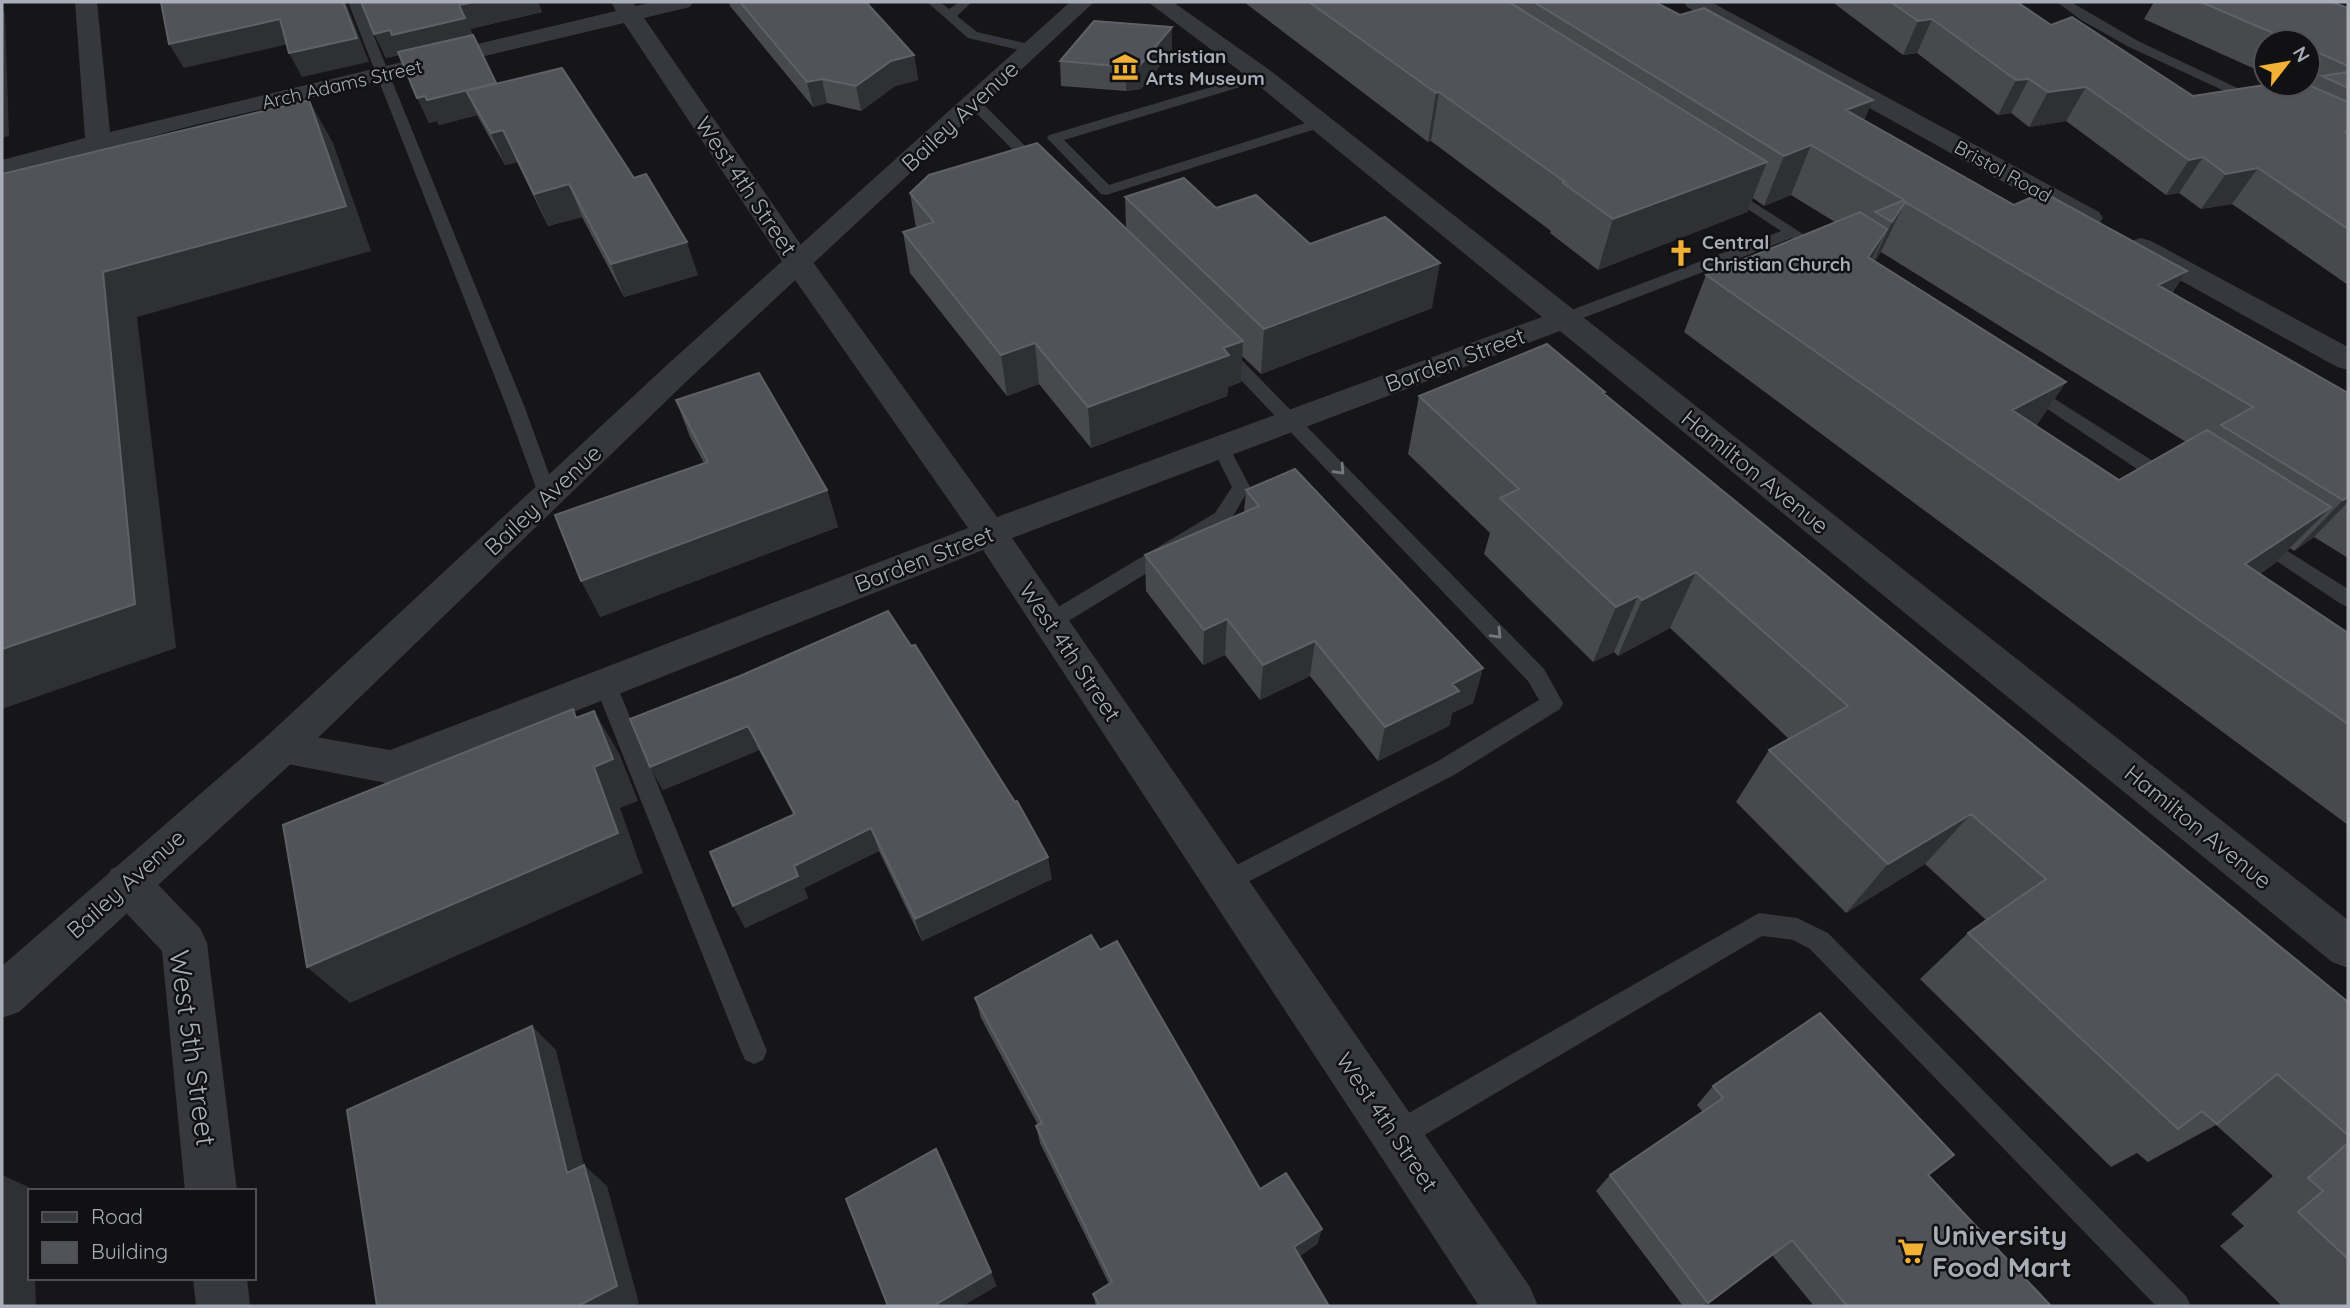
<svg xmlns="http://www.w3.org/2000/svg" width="2350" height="1308" font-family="Quicksand,sans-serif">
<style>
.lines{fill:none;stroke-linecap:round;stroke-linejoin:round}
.service{fill:#37383d;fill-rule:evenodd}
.minor{fill:#37383d;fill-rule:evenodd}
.tertiary{fill:#37383d;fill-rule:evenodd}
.wall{fill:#47494d;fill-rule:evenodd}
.shaded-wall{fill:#2f3033}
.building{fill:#525359;stroke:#5f6168;stroke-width:2}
.oneway{stroke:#757881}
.labels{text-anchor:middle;stroke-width:5;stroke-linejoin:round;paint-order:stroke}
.far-poi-label{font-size:19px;font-weight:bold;fill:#a8adb8;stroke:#111113;text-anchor:start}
.far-street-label{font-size:19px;fill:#a8adb8;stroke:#111113}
.street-label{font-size:23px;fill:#a8adb8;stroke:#111113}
.near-street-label{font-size:28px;fill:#a8adb8;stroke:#111113}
.near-poi-label{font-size:28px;font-weight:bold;fill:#a8adb8;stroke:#111113;text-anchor:start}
</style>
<rect width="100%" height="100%" fill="#161618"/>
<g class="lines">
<path class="service" d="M348,2H360L525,408L557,496L555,501H541L539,496L507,408Z
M927,2H940L949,9L959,2H972L957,16L977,32L1037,46L1039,49L1032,53L968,38Z
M2057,2H2071L2138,41L2267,102L2260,106L2255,105L2129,47L2081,20Z
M1262,72L1269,76L1267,79L1064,140L1109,185L1315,120H1325V126L1106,195L1101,194L1047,138L1049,135Z
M974,99L979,100L1044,165L1046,168L1044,171H1034L969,106L967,103Z
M1728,186L1831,252L1823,257L1792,238L1570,323H1558L1556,319L1558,315L1781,231L1723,193L1721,190L1723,187Z
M1223,346L1229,347L1544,669L1563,703L1560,709L1454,775L1225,894L1217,891L1213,883L1217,875L1438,761L1539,700L1528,681L1217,355L1215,351Z
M2028,382L2175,475L2177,480L2175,485H2161L2022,392L2019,388L2022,384Z
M1221,441L1227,443L1250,487L1229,523L1057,628L1050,630L1043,628L1040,622L1043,616L1215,513L1232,487L1212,447L1215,443Z
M2259,533L2348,589V607L2341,604L2252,545L2249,540L2252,535Z
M605,675L613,677L616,683L767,1051L763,1060L754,1064L745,1060L741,1051L594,683L597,677Z
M1759,913L1797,918L1828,933L2186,1296L2191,1306H2156L1810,949L1793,940L1762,936L1406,1146L1396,1150L1386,1146L1382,1136L1386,1126Z"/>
<path class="minor" d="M75,2H97L110,132L616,11L611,2H633L636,6L654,2H693L690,7L644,18L810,258L997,517L1542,317L1253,81L1148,2H1173L1271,71L2348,920V968L2332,962L1560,331L1012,538L1530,1287L1538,1306H1479L983,550L391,784L267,760L261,748L267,736L281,731L390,750L968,528L784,264L624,23L191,126L2,176V160L85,138Z
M1684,2H1711L2099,212L2103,218L2099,224L2089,226L2079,224L1687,7Z
M2141,238L2151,241L2348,347V370L2337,367L2131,253L2127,247L2131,241Z
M127,863L143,869L200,928L207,943L237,1191H185L162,951L111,897L105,883L111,869Z
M193,1278H247L250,1306H196Z"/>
<path class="tertiary" d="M1070,2H1094L690,378L295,760L19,1012L2,1018V966L267,736L668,364Z"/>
</g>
<path class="wall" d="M361,2H538L542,12L470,29L497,83L698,275L624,297L582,217L548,226L517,162L505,165L477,115L439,125L437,121L429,123L399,55L386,58Z
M729,2H866L914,55L918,80L895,86L861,111L827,103L813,107L730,6Z
M1244,2H1655L2014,205L2187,271L2172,293L2348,393V558L2314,537L2294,551L2290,548L2275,563L2260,574L2348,633V825L1684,332L1706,275L1835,222L1791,195L1764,206L1753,198L1747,212L1598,270L1550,233L1551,231L1431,141L1428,142ZM1881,252L2186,442L2119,480L2036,426L2066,382L1875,261Z
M1836,2H2017L2051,25L2193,96L2271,84H2308V42H2266V74L2144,19L2154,2H2332L2348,8V285L2232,204L2201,209L2179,193L2166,195L2066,121L2029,127L2011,113L1998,115L1917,53L1903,55L1835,4Z
M1172,27V51L1141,89L1126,91L1061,86L1060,61Z
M910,193L1126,228L1125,197L1216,208L1310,244L1432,308L1261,374L1242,356L1241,382L1228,387L1227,396L1091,448L1039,384L1007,396L910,273L903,232L916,228Z
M1605,392L1604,394L2348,1002V1306H2282L2220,1246L2244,1226L2231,1214L2273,1176L2216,1125L2148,1162L2137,1153L2111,1167L1920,979L1968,933L1986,920L1925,864L1846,913L1736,802L1769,750L1789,739L1670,628L1618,656L1614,652L1593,662L1484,554L1490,533L1408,454L1419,396Z
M676,400L827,490L838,527L600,617L704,463L690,437Z
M1246,490L1483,668L1473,703L1452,713L1449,726L1378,761L1310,676L1260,700L1225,655L1203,665L1146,591L1145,555L1244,512Z
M740,676L1052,879L922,941L879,851L804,888L808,898L745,928L793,814L759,750L663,790L650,767Z
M1100,950L1260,1189L1322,1229L1317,1244L1300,1256L1329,1306H1096L1093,1294L1109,1284L1040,1143L1036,1126L1038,1125L981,1018L975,998Z
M1713,1086L1928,1175L2051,1306H1814L1772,1255L1703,1306H1683L1596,1191L1610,1175L1703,1112L1697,1105Z"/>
<path class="shaded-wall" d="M343,2H346V3L369,62L302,77L289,53Z
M474,2H538L542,12L470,29L475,42L401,54L386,58L374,34L390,30L459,5Z
M2,9L5,13L9,136L2,138Z
M280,19L293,43L184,68L169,44Z
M1932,19L1917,53L1903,55L1918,21Z
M1172,27V51L1141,89L1126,91V67Z
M914,55L918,80L895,86L861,111L856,86L891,61Z
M822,79L827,103L813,107L807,82Z
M2029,79L2011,113L1998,115L2016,80Z
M496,83L466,91L477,115L439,125L437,121L429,123L417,98Z
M2086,87L2066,121L2029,127L2048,92Z
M1439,92L1431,141L1428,142L1436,93Z
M309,100L333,143L371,251L137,317L176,648L2,709V649L103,272Z
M1873,100L1852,149L1846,110Z
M503,130L517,162L505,165L491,133Z
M1811,145L1791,195L1764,206L1784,156Z
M2203,157L2179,193L2166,195L2189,160Z
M1767,162L1747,212L1598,270L1613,219Z
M2258,168L2232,204L2201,209L2226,174Z
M569,184L582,217L548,226L534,194Z
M1905,202L1881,252L1867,273L1892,222Z
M1887,229L1859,286L1868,257Z
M687,242L698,275L624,297L611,264Z
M1440,263L1432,308L1261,374L1264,329Z
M2187,271L2151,322L2158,285Z
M1243,341L1241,382L1228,387L1227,396L1091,448L1088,407L1223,348Z
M1035,343L1039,384L1007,396L1001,355Z
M2066,382L2027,439L2012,410Z
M827,490L838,527L600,617L581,581Z
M2348,497V502L2314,537L2294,551L2343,500Z
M2331,507L2275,563L2196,618L2245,564Z
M1696,572L1670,628L1618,656L1642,600Z
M1638,596L1614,652L1593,662L1616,607Z
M1227,619L1225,655L1203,665L1204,630Z
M1315,641L1310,676L1260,700L1263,665Z
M1483,668L1473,703L1452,713L1449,726L1378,761L1385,727L1452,684Z
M594,711L619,753L638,801L620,808L643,873L350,1003L307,967L594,767Z
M748,726L759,750L663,790L650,767Z
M1971,814L1925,864L1846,913L1888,864Z
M871,828L879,851L804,888L808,898L745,928L733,906L794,866Z
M1048,857L1052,879L922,941L915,919Z
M532,1026L556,1050L591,1194L567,1173Z
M584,1165L607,1186L639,1303L633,1306H578Z
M2,1175L33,1189V1191H30V1278H35L36,1306H2Z
M1322,1229L1317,1244L1291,1262L1294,1247Z
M991,1272L997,1286L963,1306H933Z"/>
<path class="building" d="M161,2H343L357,38L289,53L280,19L169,44Z
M361,2H474L459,5L465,18L392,35L390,30L374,34Z
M740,2H866L914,55L891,61L856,86L822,79L807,82Z
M1309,2H1509L1767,162L1613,219L1563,183L1565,182L1439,92L1436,93Z
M1534,2H1655L1680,15L1704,8L1873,100L1846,110L2014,205L2043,192L2187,271L2158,285L2348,393V497L2343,500L2221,425L2253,407L1905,202L1892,222L1875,212L1904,200L1811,145L1784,156Z
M1891,2H2017L2051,25L2072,17L2193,96L2271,84H2306L2348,102V131L2345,132L2348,134V229L2258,168L2226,174L2203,157L2189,160L2086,87L2048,92L2029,79L2016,80L1932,19L1918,21Z
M2201,2H2332L2348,8V66L2308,48V42H2294Z
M1094,21L1172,27L1140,65L1126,67L1060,61Z
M473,35L496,83L427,100L425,96L417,98L398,52Z
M562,68L634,178L646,174L687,242L611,264L569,184L534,194L503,130L491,133L466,91Z
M2348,72V88L2322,76Z
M309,100L346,206L103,272L135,604L2,649V174Z
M1037,143L1243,341L1223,348L1229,355L1088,407L1035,343L1001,355L903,232L934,222L910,193L929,175Z
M1184,178L1216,208L1256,195L1310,244L1385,217L1440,263L1264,329L1125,197Z
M1860,212L1887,229L1868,257L2066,382L2012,410L2119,480L2207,430L2331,507L2245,564L2348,633V724L1706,275Z
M1547,344L1605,392L1603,393L2348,1002V1135L2277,1074L2217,1124L2202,1111L2178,1129L1968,933L2046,879L1971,814L1888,864L1769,750L1848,706L1696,572L1642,600L1638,596L1616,607L1500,498L1519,489L1419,396Z
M759,373L827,490L581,581L555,515L708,462L676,400Z
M1295,469L1483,668L1452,684L1459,691L1385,727L1315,641L1263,665L1227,619L1204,630L1145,555L1259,506L1246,490Z
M888,611L911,646L915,645L1015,802L1017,801L1048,857L915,919L871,828L794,866L798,876L733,906L710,852L795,814L748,726L650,767L630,719L740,676Z
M573,709L576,718L594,711L613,759L594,767L618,833L307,967L283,825Z
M1091,935L1100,950L1117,941L1260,1189L1286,1173L1322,1229L1294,1247L1329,1306H1100L1093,1294L1112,1282L1036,1126L1042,1123L975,998Z
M1820,1013L1954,1155L1928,1175L2051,1306H1847L1792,1240L1708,1303L1610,1175L1723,1098L1713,1086Z
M532,1026L567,1173L584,1165L617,1286L578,1306H377L347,1110Z
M2348,1143V1259L2298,1212L2323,1191L2308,1178Z
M936,1149L991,1272L933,1306H888L846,1199Z"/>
<defs><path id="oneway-chevron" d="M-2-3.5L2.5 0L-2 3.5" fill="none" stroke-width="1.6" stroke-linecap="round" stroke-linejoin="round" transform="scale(1.75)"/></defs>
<g class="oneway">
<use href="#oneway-chevron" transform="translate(1340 470) rotate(47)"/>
<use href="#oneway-chevron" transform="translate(1497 634) rotate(46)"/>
</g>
<defs>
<symbol id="museum-bare" viewBox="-9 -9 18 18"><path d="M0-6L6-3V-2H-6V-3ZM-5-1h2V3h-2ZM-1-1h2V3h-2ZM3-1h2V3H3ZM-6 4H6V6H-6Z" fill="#f2b134" stroke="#111113" stroke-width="2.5" paint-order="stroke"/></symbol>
<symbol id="church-bare" viewBox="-9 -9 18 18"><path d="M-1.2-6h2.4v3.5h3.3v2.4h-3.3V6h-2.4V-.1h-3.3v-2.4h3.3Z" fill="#f2b134" stroke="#111113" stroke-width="2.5" paint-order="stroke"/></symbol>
<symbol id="supermarket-bare" viewBox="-9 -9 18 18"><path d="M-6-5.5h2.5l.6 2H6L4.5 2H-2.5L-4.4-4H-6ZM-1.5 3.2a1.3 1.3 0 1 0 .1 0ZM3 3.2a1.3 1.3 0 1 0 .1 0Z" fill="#f2b134" stroke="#111113" stroke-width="2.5" paint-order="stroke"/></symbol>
</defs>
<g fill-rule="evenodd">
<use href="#museum-bare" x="1106" y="48" width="38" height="38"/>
<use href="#church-bare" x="1662" y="234" width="38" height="38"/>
<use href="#supermarket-bare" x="1892" y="1232" width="38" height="38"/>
</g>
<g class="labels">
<g class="far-poi-label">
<text x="1146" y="63">Christian<tspan x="1146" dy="22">Arts Museum</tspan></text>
<text x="1702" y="249">Central<tspan x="1702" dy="22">Christian Church</tspan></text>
</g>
<g class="far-street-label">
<text transform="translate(342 84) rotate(-13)" y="7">Arch Adams Street</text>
<text transform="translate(2003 171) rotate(29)" y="7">Bristol Road</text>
</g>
<g class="street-label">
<text transform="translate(960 116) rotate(-43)" y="8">Bailey Avenue</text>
<text transform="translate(746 186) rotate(56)" y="8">West 4th Street</text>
<text transform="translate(1455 360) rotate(-20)" y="8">Barden Street</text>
<text transform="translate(1755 472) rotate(39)" y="8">Hamilton Avenue</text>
<text transform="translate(543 500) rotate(-43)" y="8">Bailey Avenue</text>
<text transform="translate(924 559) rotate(-21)" y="8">Barden Street</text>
<text transform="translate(1070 652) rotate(56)" y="8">West 4th Street</text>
<text transform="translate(2198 827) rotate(39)" y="8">Hamilton Avenue</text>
<text transform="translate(126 884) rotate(-42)" y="8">Bailey Avenue</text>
<text transform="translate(1387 1122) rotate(56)" y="8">West 4th Street</text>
</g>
<g class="near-street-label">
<text transform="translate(193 1048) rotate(82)" y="10">West 5th Street</text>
</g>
<g class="near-poi-label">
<text x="1932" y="1245">University<tspan x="1932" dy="32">Food Mart</tspan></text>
</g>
</g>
<rect width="2350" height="1308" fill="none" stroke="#a8adb8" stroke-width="7"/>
<rect x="28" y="1189" width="228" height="91" fill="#111113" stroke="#4d4f55" stroke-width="2"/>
<rect x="42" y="1212" width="35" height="10" fill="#37383d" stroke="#4d4f55" stroke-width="2"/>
<text x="91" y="1224" font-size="21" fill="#a8adb8">Road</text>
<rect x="42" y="1242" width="35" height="21" fill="#525359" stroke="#4d4f55" stroke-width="2"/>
<text x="91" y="1259" font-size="21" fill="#a8adb8">Building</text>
<g transform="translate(2287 63) rotate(59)"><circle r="33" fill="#111113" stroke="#4d4f55" stroke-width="2"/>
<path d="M0-5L12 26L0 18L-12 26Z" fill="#f2b134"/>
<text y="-10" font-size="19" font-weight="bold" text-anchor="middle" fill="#a8adb8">N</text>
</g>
</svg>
